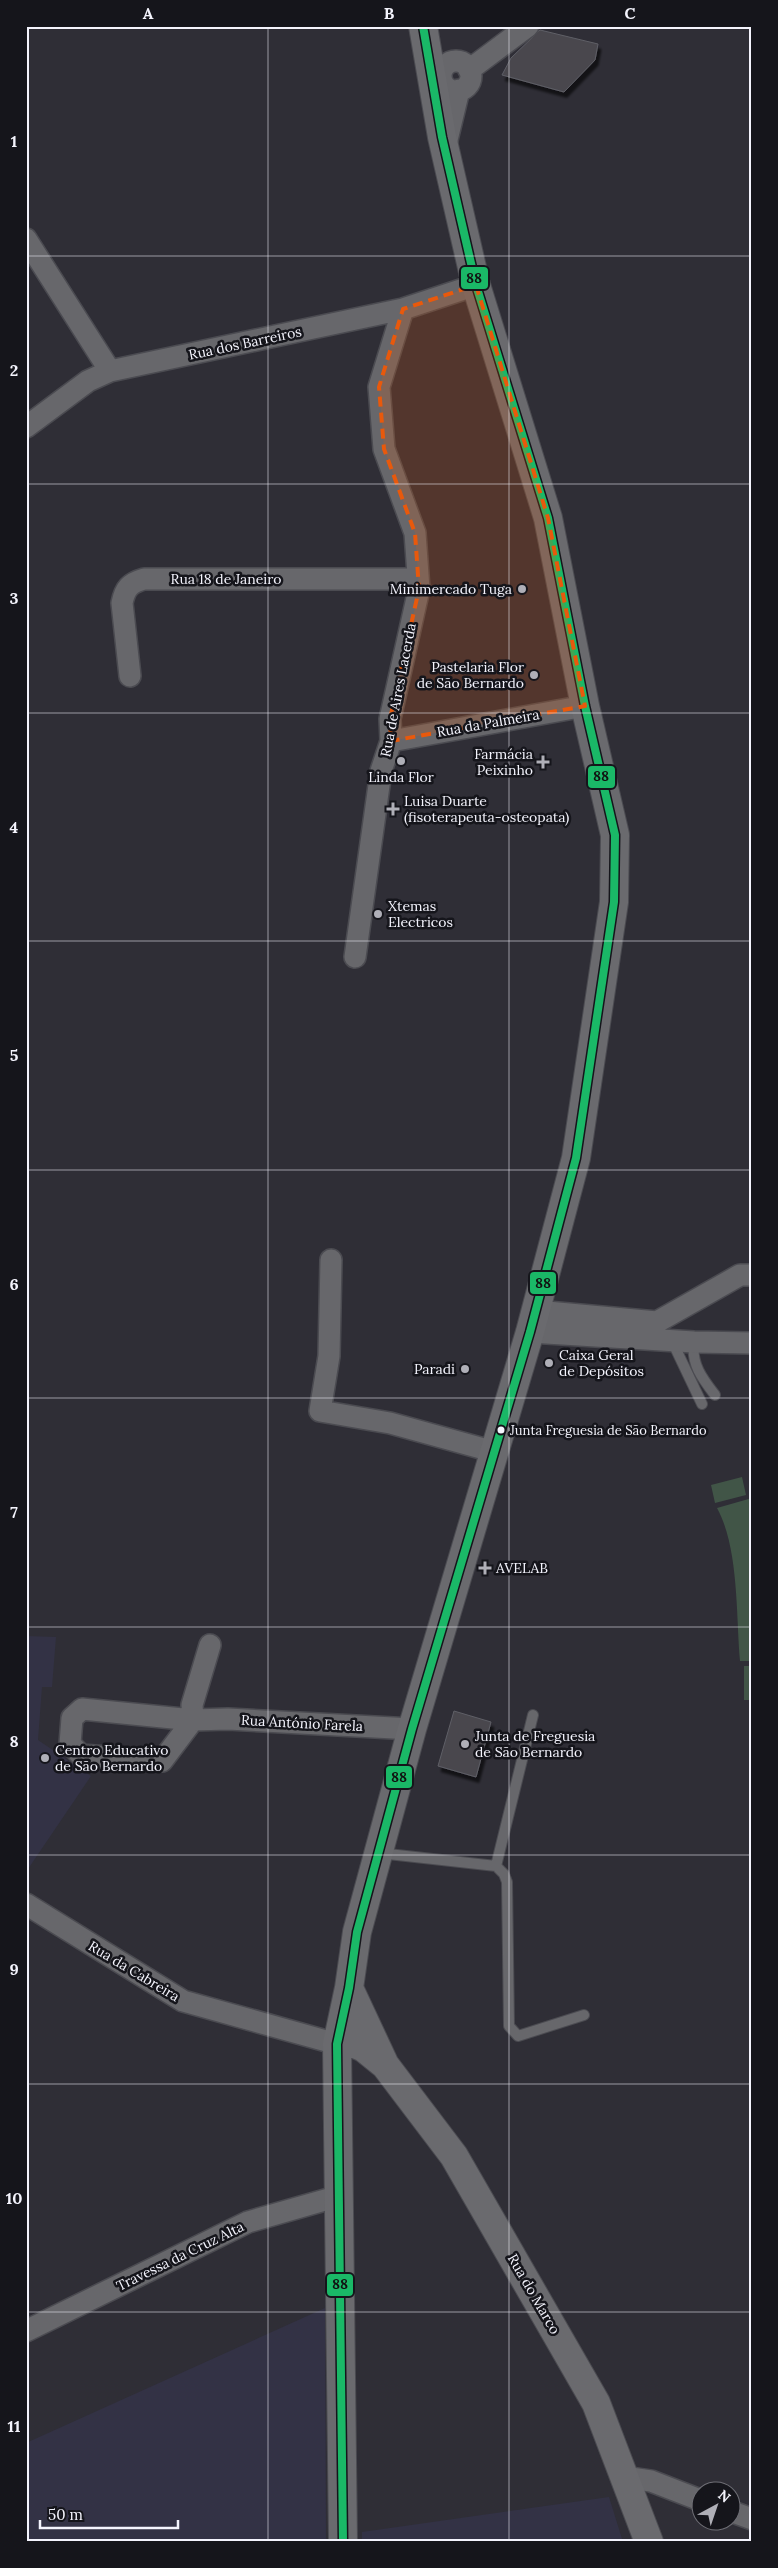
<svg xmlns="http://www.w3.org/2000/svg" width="778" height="2568" font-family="Lora,serif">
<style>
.built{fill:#333245}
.green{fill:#415547}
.building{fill:#48474e;stroke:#5f5f66;filter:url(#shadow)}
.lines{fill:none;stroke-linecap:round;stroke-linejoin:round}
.service-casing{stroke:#4b4b51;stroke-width:12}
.minor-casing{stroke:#4b4b51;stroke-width:24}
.secondary-casing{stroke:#4b4b51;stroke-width:30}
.service{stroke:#67676b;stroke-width:10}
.minor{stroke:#67676b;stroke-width:21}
.secondary{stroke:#6a6a6e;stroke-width:28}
.bus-1-casing{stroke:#15151b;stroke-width:11}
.bus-1{stroke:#1ab867;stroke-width:8}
.marked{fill:#e8590c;fill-opacity:0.2;stroke:#e8590c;stroke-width:4;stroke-dasharray:10 6;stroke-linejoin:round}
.grid{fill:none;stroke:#f4f4fd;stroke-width:1;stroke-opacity:0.55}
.poi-dot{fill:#afafb7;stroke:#15151b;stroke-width:2}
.bus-dot{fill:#f4f4fd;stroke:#15151b;stroke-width:2}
.labels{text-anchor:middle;stroke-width:5;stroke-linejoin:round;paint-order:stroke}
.bus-label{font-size:13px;fill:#f4f4fd;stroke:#15151b;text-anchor:start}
.street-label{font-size:14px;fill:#f4f4fd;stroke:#15151b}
.poi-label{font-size:14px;fill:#f4f4fd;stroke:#15151b;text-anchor:start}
.line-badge{stroke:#15151b;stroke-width:2}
.pale-badge-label{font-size:14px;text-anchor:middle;font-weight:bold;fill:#111}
.neatline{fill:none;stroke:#f4f4fd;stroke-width:2}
.grid-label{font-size:16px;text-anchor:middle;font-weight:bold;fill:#f4f4fd}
</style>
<defs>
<filter id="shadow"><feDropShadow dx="3" dy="5.5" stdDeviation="1" flood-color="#0009"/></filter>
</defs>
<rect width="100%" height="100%" fill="#2f2e36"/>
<path class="built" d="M26,1636L56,1637L52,1687H42L38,1740L91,1776L26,1872Z
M325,2308L326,2542H26V2443Z
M609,2497L623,2542H362V2532Z"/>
<path class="green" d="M742,1477L746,1495L715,1503L711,1485Z
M752,1498V1661H740C736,1615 739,1548 717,1508Z
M744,1666H752V1700H744Z"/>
<path class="building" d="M540,30L598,44L595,60L564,92L502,75L511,58Z
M454,1711L491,1722L476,1777L438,1766Z"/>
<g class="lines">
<defs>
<path id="service" d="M672,1341L702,1404
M694,1342C691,1364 702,1378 715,1395
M379,1853L496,1866L533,1715
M496,1866L504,1874L507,1882L509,2026L518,2036L584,2015"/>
<path id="minor" d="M441 76a15 15 0 1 1 30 0a15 15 0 1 1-30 0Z
M469,70L528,26
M446,144L459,90
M26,239L110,371
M26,427L88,381L110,371L403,309L476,285
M130,676L122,603C125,588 130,583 144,579H418
M391,741L585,706
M355,957L381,771L391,741L390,719L419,589L415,533L384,449L379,387L403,309
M331,1260L329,1356L320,1411L390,1423L495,1452
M536,1311L657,1322L740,1275H752
M530,1332L694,1342L752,1343
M210,1645L192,1705L193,1720L162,1761L81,1755L70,1744L72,1718L82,1709L193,1720L228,1719L412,1729
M26,1904L183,2001L337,2044
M26,2331L248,2222L339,2196
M624,2477L651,2481L700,2500
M730,2511L752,2519"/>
<path id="secondary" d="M349,1988L384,2063
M337,2044H355L364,2048L385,2065L454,2156L596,2403L649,2542
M343,2542L337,2044L349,1988L357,1932L412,1729L530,1332L576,1158L614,902L615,835L585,706L548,518L476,285L442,137L423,26"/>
</defs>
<use href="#service" class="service-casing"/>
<use href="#minor" class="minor-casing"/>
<use href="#secondary" class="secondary-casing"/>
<use href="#service" class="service"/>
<use href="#minor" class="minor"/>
<use href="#secondary" class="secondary"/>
<defs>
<path id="bus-1" d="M343,2542L337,2044L349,1988L357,1932L412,1729L530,1332L576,1158L614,902L615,835L585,706L548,518L476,285L442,137L423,26"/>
</defs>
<use href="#bus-1" class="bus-1-casing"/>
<use href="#bus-1" class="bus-1"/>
</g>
<path class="marked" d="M476,285L548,518L585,706L391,741L390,719L419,589L415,533L384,449L379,387L403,309Z"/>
<path class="grid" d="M268,26V2542M509,26V2542M26,256H752M26,484H752M26,713H752M26,941H752M26,1170H752M26,1398H752M26,1627H752M26,1855H752M26,2084H752M26,2312H752"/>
<g class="poi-dot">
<circle cx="522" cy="589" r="5"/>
<circle cx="534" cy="675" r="5"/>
<circle cx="401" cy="761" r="5"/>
<path d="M540.5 754.5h5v5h5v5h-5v5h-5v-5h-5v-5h5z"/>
<path d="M390.5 801.5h5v5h5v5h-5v5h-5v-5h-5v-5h5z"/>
<circle cx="378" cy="914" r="5"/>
<circle cx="549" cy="1363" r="5"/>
<circle cx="465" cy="1369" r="5"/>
<path d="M482.5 1560.5h5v5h5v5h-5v5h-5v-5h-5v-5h5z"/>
<circle cx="465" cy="1744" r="5"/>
<circle cx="45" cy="1758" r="5"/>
</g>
<circle class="bus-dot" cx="501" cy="1430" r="4.5"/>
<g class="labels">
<g class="bus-label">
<text x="510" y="1435">Junta Freguesia de São Bernardo</text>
</g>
<g class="street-label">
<text transform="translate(245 343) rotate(-12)" y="5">Rua dos Barreiros</text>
<text x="226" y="584">Rua 18 de Janeiro</text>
<text transform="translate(398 690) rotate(-79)" y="5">Rua de Aires Lacerda</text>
<text transform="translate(488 723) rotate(-10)" y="5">Rua da Palmeira</text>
<text transform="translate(302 1723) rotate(3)" y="5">Rua António Farela</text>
<text transform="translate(134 1971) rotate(31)" y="5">Rua da Cabreira</text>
<text transform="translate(180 2256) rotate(-26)" y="5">Travessa da Cruz Alta</text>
<text transform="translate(534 2294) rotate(60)" y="5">Rua do Marco</text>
</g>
<g class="poi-label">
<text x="512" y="594" text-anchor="end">Minimercado Tuga</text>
<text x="524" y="672" text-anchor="end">Pastelaria Flor<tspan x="524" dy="16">de São Bernardo</tspan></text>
<text x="533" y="759" text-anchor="end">Farmácia<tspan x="533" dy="16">Peixinho</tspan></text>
<text x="401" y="782" text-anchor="middle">Linda Flor</text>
<text x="404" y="806">Luisa Duarte<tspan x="404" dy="16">(fisoterapeuta-osteopata)</tspan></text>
<text x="388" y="911">Xtemas<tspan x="388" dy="16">Electricos</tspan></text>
<text x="559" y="1360">Caixa Geral<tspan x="559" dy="16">de Depósitos</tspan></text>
<text x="455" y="1374" text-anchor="end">Paradi</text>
<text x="496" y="1573">AVELAB</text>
<text x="475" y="1741">Junta de Freguesia<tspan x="475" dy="16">de São Bernardo</tspan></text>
<text x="55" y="1755">Centro Educativo<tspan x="55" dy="16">de São Bernardo</tspan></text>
</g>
</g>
<g class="line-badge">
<rect x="460" y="266" width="29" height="24" rx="5" fill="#1ab867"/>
<rect x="587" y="765" width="29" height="24" rx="5" fill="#1ab867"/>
<rect x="529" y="1271" width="28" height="24" rx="5" fill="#1ab867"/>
<rect x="385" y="1765" width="28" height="24" rx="5" fill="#1ab867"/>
<rect x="326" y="2273" width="28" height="24" rx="5" fill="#1ab867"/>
</g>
<g class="pale-badge-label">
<text x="474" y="283">88</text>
<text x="601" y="781">88</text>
<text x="543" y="1288">88</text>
<text x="399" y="1782">88</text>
<text x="340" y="2289">88</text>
</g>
<rect width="778" height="2568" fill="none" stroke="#15151b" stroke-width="55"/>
<g transform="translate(716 2506) rotate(40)"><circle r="24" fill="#15151b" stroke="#6e6e75"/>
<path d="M0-4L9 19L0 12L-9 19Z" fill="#afafb7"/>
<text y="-8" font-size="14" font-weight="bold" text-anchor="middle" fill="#f4f4fd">N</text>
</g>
<path d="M40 2520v8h138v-8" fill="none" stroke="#f4f4fd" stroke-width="2.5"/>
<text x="48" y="2520" font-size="15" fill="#f4f4fd" stroke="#15151b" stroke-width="4" paint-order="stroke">50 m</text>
<rect x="28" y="28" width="722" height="2512" class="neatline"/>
<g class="grid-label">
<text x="148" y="19">A</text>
<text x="389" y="19">B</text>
<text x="630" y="19">C</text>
<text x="14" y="147">1</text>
<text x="14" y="376">2</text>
<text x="14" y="604">3</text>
<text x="14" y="833">4</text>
<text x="14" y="1061">5</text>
<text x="14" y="1290">6</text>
<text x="14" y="1518">7</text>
<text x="14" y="1747">8</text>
<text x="14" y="1975">9</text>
<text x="14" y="2204">10</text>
<text x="14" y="2432">11</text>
</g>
</svg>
